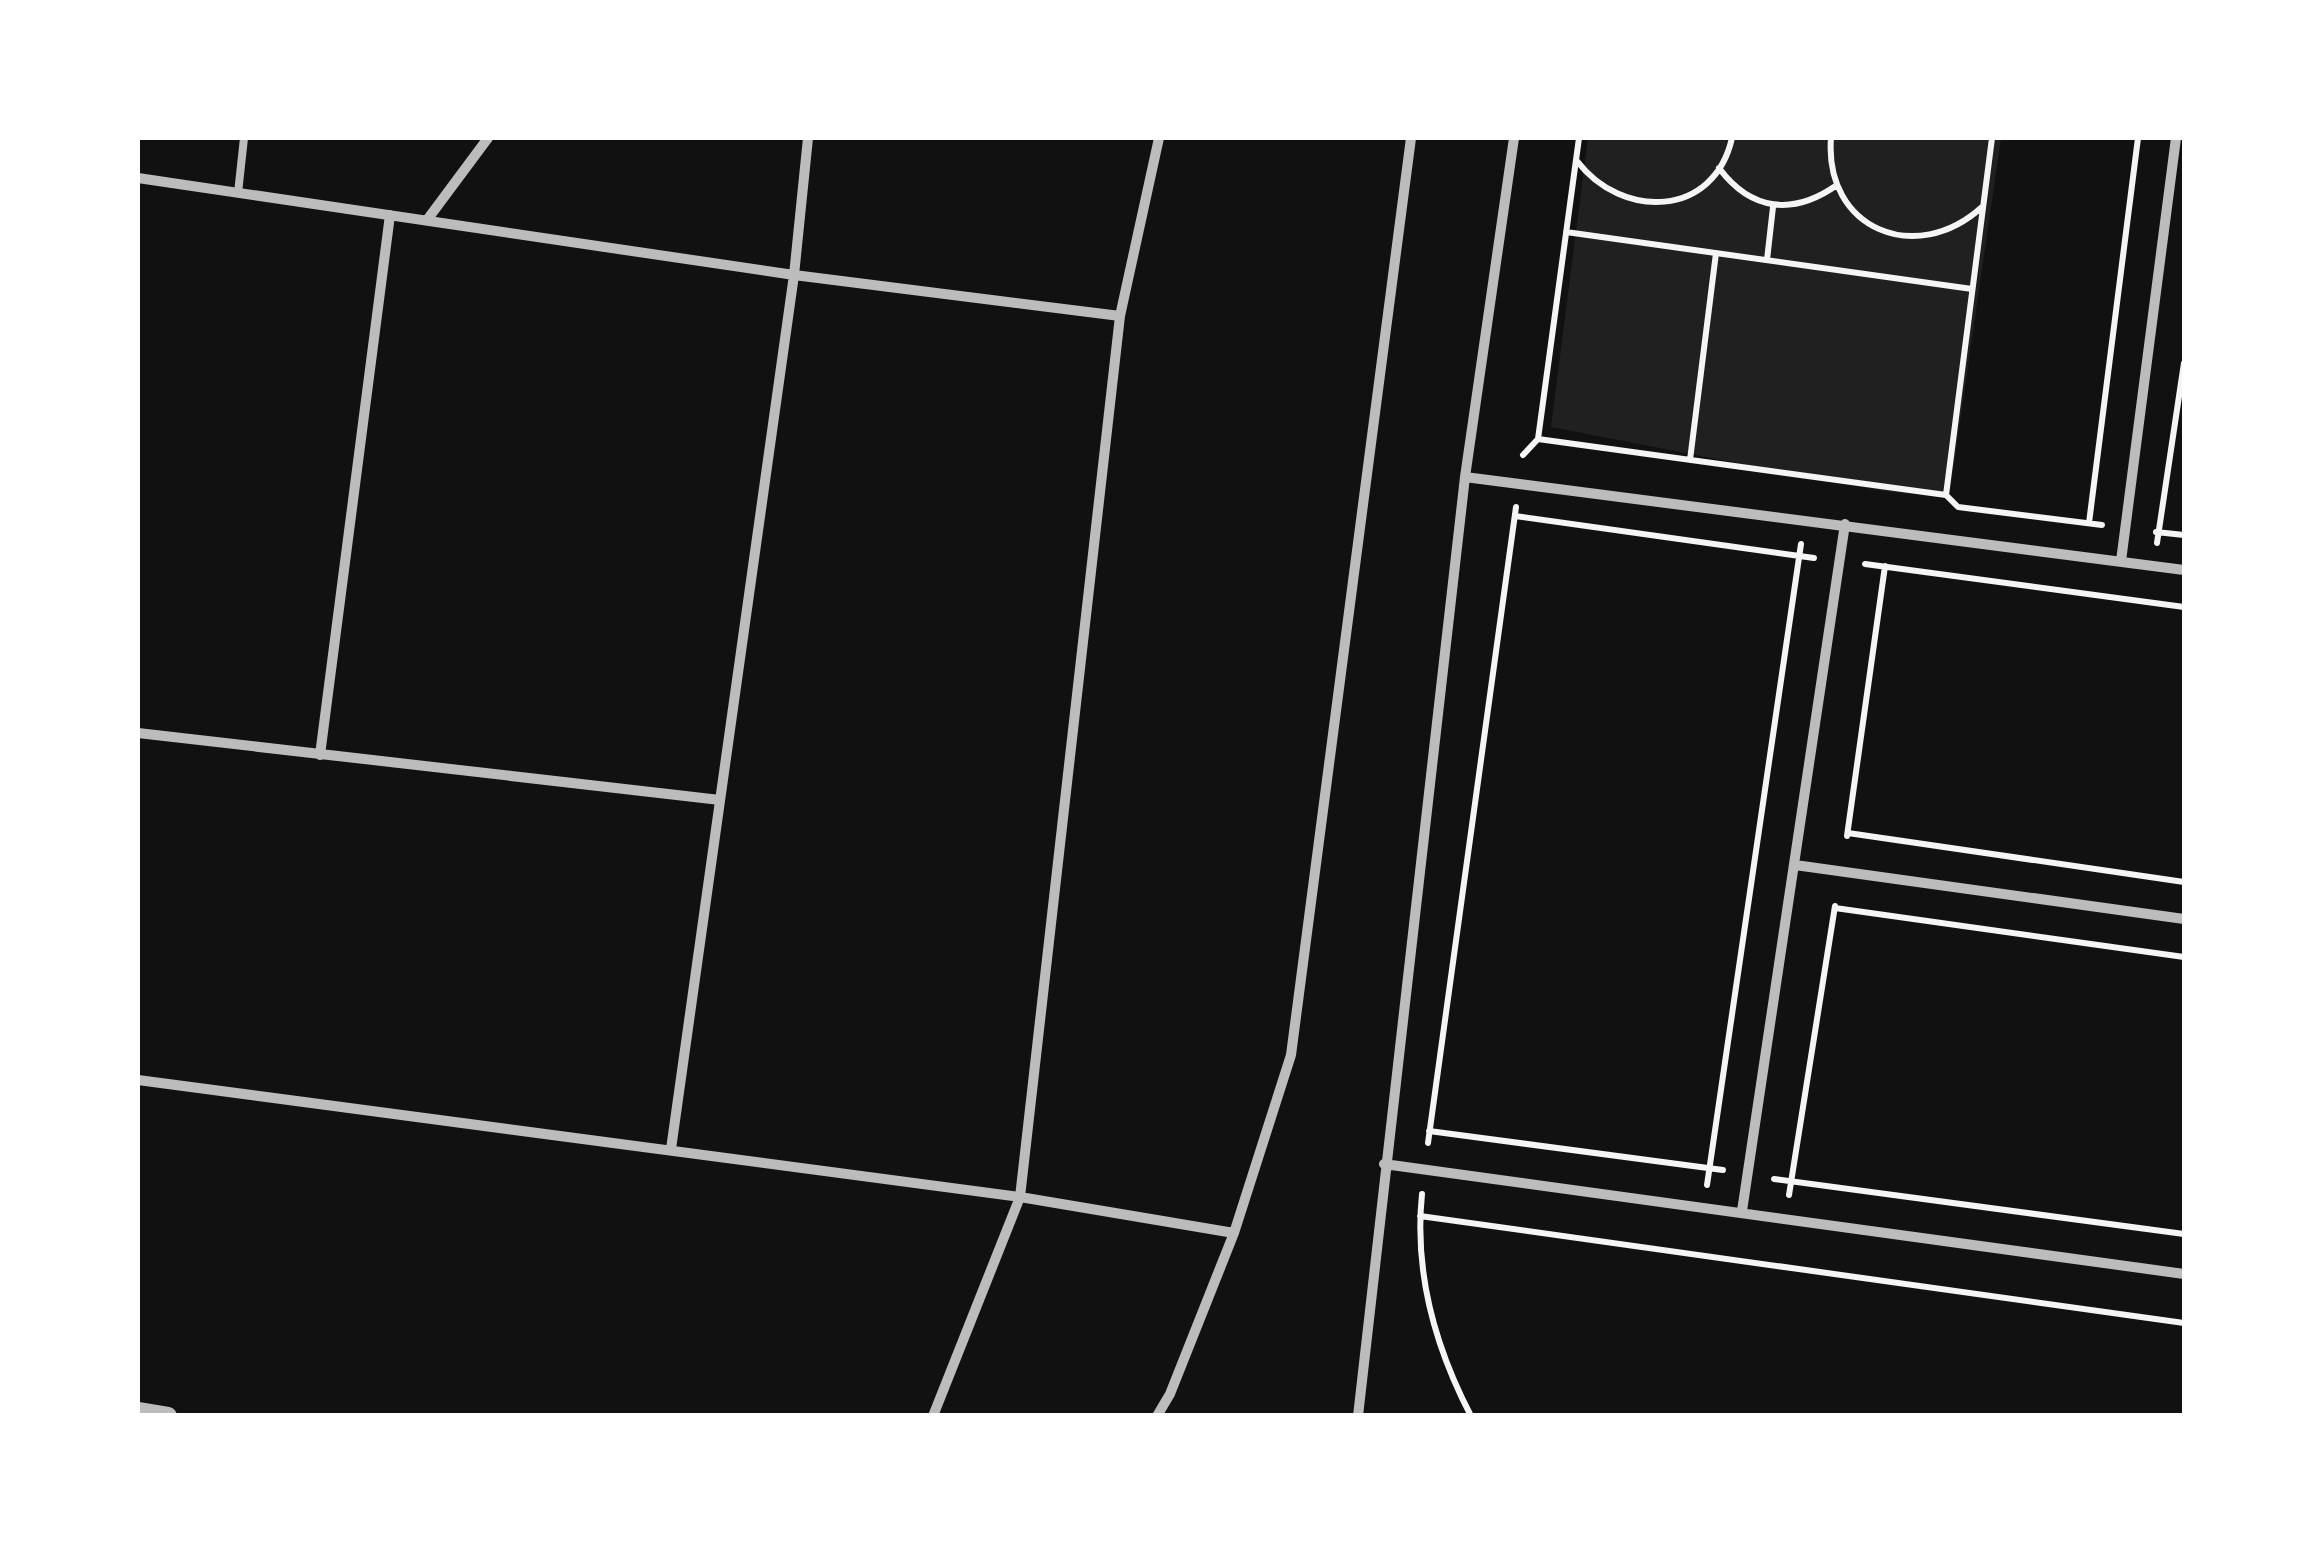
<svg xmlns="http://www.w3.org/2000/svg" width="2322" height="1553" font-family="'Roboto Serif',serif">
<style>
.green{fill:#202020}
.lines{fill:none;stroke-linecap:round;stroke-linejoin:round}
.path{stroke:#f5f5f5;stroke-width:6}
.service{stroke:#bcbcbc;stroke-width:8}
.minor{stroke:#bcbcbc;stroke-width:10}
.tertiary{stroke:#bcbcbc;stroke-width:18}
</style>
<rect width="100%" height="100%" fill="#111"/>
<path class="green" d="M1588,138H2001L1949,498L1883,491L1551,427Z"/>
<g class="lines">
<path class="path" d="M1831,138C1824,229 1916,267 1982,207
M1577,161C1622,220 1714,218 1732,138
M1719,168C1751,211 1793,216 1837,185
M1566,232L1972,289
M1767,260L1773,207
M1538,439L1946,495L1958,507L2102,525
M1523,455L1538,439L1579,138
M1690,460L1716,253
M1946,495L1992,138
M1515,516L1814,558
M2089,523L2138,138
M2156,532L2184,535
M2157,543L2184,363
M1865,564L2184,607
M1848,833L2184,882
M1847,836L1885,566
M1835,908L2184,957
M1429,1131L1723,1170
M1428,1143L1516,507
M1774,1179L2184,1234
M1707,1185L1801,544
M1422,1194C1414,1272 1435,1347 1471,1416
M1789,1195L1835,906
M1420,1216L2184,1323"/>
<path class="service" d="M238,193L244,138"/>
<path class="minor" d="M138,178L794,275L1120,316
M427,220L488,138
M1465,477L2184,570
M2121,561L2176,138
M138,733L720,800
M320,755L390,215
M1795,865L2184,919
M138,1080L1020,1197L1234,1233
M671,1149L794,275L808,138
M1384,1164L2184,1274
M1742,1211L1845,524
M933,1416L1020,1197L1120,316L1159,138
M1157,1416L1170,1394L1234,1233L1291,1055L1411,138
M1358,1416L1465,477L1514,138"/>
<path class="tertiary" d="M138,1411L168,1416"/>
</g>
<rect width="2322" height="1553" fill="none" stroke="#ffffff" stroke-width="280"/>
</svg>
